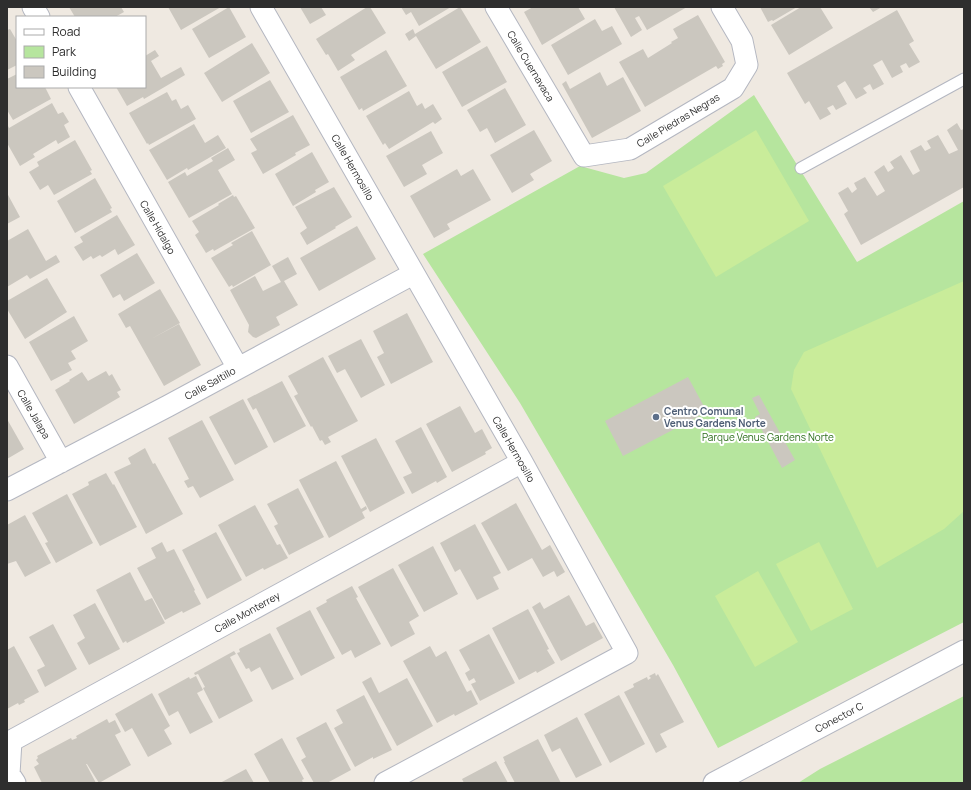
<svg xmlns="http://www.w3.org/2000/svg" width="971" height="790" font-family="Manrope,sans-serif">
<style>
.green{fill:#b6e59e}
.pitch{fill:#c9ec9a}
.building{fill:#cbc7bf}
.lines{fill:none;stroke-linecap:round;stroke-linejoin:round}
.service-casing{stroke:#b4b7c1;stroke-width:13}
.minor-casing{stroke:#b4b7c1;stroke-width:23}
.service{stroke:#fff;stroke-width:11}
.minor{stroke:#fff;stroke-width:21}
.service-dot{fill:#5c6f8a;stroke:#fff;stroke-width:1.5}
.labels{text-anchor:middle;stroke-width:4;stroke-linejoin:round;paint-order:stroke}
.street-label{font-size:10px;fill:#2e2e2e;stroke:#fff}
.service-label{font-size:10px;font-weight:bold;fill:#4e5e75;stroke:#fff;text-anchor:start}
.park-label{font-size:10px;fill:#2c6e1b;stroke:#fff}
</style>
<rect width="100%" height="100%" fill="#efe9e1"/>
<path class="green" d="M754,95L857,262L964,201V622L718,748L673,665L520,403L423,254L580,166L624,178L646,173Z
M964,696V783H798L820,769Z"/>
<path class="pitch" d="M756,130L809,221L716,277L663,186Z
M964,281V511L944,529L877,568L791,389L794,370L804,352Z
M819,542L853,609L811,631L776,564Z
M758,571L798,642L755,667L715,596Z"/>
<path class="building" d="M69,7H121L124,12L115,17H75Z
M168,7H221L181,30Z
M229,7L246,37L209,58L192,29Z
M300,7H321L326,15L310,24Z
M367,7H370L386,33L351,55L355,60L338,71L328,54L326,55L316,39Z
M401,7H451L419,26L411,12L406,15Z
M460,7L481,42L436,69L416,36L409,41L405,34L413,29L415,34Z
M533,7H578L585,19L542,45L524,12Z
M614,7H687L647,30L639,16L635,18L642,30L631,37Z
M760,7H797L773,21L772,20L768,22Z
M801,7H820L833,28L789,55L771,25Z
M869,7H882L873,12Z
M897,10L914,41L909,44L920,62L909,68L906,63L900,66L903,72L892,78L882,60L873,65L884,84L873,90L870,84L863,88L867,93L856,99L845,81L837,86L847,104L836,110L833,105L827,108L831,114L820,120L809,101L805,104L787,73Z
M698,15L725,62L722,64L723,66L718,69L716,66L645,107L619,62L643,49L648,58L672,43L671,42L678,38L673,29Z
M595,19L602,31L612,26L622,44L568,75L551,45Z
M10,29L17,41V65L7,70V30Z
M252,43L270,73L222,102L204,73Z
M487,46L507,82L462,107L442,72Z
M155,50L159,56L151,61L161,78L181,67L185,75L144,99L143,97L127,106L116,87H145V56Z
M386,50L407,86L363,111L362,108L359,110L340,77Z
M600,72L607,86L623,77L641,111L592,138L562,84L566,81L570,89Z
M17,74V87H45L51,99L13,120L7,110V79Z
M270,80L289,112L251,133L233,101Z
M505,88L526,125L495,143L487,128L480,132L467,110Z
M409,91L417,106L422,103L425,109L433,104L442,119L435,124L433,122L389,149L385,143L383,145L366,116Z
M167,92L172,101L176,99L181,109L188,105L196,119L149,145L148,143L147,144L129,113Z
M52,103L58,114L63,112L69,122L64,125L70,137L58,144L56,140L33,154L35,157L20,166L7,143V124L9,128Z
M293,115L310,145L295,153L296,155L263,174L251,153L257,150L250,139Z
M957,123L961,130L964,129V187L861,245L844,214L848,211L838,193L848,187L852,193L857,189L854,183L865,177L877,196L885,191L874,172L884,165L888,172L894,168L890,162L901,155L913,175L920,171L910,151L921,145L925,151L931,148L927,141L938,135L949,154L958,150L947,130Z
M194,124L205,143L218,135L226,148L188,170L187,168L167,180L149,150Z
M534,130L552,161L530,174L534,180L512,193L490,155Z
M431,131L443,153L422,165L427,174L404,187L386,156Z
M75,140L92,170L90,171L92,174L54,195L48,185L40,190L29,172L39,166L37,162Z
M228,148L235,160L218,170L232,194L189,218L168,182L185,172L187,176L213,161L211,158Z
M312,152L329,182L315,190L316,192L293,206L275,174Z
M457,169L461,176L473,169L491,200L447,224L450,229L434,238L410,196Z
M95,178L112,208L110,209L112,212L75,233L57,201Z
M334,187L352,217L335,227L336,228L307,245L300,233L307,228L295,207Z
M7,193L20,217L7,224Z
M233,195L234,197L236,196L255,228L214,251L213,249L206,253L195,235L199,232L192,221L219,205L218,204Z
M117,215L135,245L118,255L115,249L102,257L100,255L93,259L91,256L83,261L74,247L83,242L80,237Z
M357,226L376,259L319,291L300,258Z
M28,229L46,261L56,255L60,262L30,279L27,275L7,287V241Z
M252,231L271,265L233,287L232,285L229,287L211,258L233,245L231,243Z
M137,253L155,283L124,301L120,294L113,298L100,275Z
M288,257L297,274L284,281L298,305L276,317L280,325L256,338L253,337L248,332L249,325L230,290L255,276L263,291L281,282L272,266Z
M47,278L67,312L25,339L7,309V301Z
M160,289L180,323L151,339L179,324L201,365L164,386L130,326L126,328L118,314Z
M407,313L433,362L391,384L377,357L384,353L373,331Z
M74,316L88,341L71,351L76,359L68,363L72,370L51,381L29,342Z
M361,339L385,385L361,398L345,369L337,373L328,356Z
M323,357L358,421L328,437L331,442L325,445L322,440L320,441L312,426L311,427L294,396L298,394L288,376Z
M106,371L109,376L112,374L121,390L117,392L120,397L74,424L55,390L70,381L69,380L82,372L88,381Z
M688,377L707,412L623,456L605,421Z
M282,381L306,426L274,443L256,408L253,410L247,399Z
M759,395L795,460L782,468L755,417L760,414L752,398Z
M243,399L268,447L235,465L209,417Z
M460,406L475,433L482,429L492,448L485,452L486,454L452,472L426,424Z
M7,419L24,449L7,459Z
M202,420L234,480L200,498L193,486L188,488L184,481L189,479L168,438Z
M421,427L447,477L437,483L436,481L412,494L403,477L412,473L395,441Z
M376,438L405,493L370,512L341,456Z
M145,448L153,464L155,463L183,514L146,534L114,472L131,464L128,458Z
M336,461L361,509L366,506L367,509L362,512L365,518L329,538L299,480Z
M106,473L113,485L114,484L137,527L100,546L72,494L89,485L88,482Z
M298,488L324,537L289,555L274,526L278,524L267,504Z
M67,494L93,543L56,563L45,543L48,542L32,513Z
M516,503L542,550L550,545L565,572L557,577L554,571L543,577L532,558L508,571L481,523Z
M255,505L277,545L280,544L288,558L264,570L263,568L246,577L218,525Z
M25,515L51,563L25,577L16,561L7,564V525Z
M475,524L501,573L493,577L499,589L477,600L460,569L455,572L440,543Z
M216,532L242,580L207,599L182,550Z
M162,542L167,552L174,549L195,590L194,591L201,604L183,613L182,611L165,620L137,568L156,558L151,548Z
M433,546L458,594L424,612L398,565Z
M393,568L419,616L409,622L415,634L391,647L358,587Z
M130,572L145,601L152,598L165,623L127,643L126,641L123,643L96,590Z
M352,586L358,597L356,598L381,644L355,658L351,650L342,655L316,608L327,602L326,600Z
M569,595L586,626L594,622L603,638L561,661L532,607L540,602L544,609Z
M95,603L120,649L89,665L77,643L85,638L73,615Z
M528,609L549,649L547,650L555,663L537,673L536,671L519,680L492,628Z
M310,610L335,658L301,676L276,628Z
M53,624L77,669L45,687L37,670L45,666L29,637Z
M270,633L294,679L272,690L260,667L251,672L249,668L246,669L237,653L240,652L239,649Z
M489,634L515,683L480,701L471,684L476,682L474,678L469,681L465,673L470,670L459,650Z
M14,646L39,692L24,700L25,702L19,705L18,703L7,709V650Z
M430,646L436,657L446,651L467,692L471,690L478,704L455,716L454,714L437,723L403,661Z
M234,651L236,654L230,657L253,701L219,719L203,688L205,687L198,674L195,675L194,673Z
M655,673L656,676L658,674L684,722L660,734L667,747L656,753L624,692L634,687L633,684L647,677L648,680L651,678L649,676Z
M196,676L203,690L197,693L213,722L190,734L178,711L169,716L158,694L189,677L190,679Z
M371,677L379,693L407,678L433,726L397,746L362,682Z
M152,693L170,726L164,730L172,744L148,757L132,728L125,732L115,714Z
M364,695L392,750L373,759V757L355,767L334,728L343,723L336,710Z
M619,695L645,744L610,763L584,714Z
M577,717L602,765L576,778L560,748L552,752L544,735Z
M107,719L109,723L115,720L121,732L115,735L131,765L99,783L87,764H86L96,783H42L34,767L39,764L36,760L38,758L37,756L71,738L72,740L77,738L76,736Z
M326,722L351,770L327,783H314L301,760L306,757L296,738Z
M282,738L304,779L302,780L303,783H270L254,754Z
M538,739L561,783H515L504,762H505L503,757Z
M496,761L508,783H464L462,779Z
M246,769L254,783H220Z"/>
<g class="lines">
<defs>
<path id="service" d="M801,168L964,79"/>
<path id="minor" d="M33,7L39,17
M261,7L522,462L627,653L385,783
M496,7L584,156L630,149L733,88L747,65L742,41L722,7
M79,87L238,368
M7,366L61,462
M7,490L168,406L413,274
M15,783L9,774L11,741L522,462
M714,783L964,651"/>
</defs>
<use href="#service" class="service-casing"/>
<use href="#minor" class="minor-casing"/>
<use href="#service" class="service"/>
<use href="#minor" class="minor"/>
</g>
<circle class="service-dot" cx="656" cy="417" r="4"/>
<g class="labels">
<g class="street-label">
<text transform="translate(531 66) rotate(59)" y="4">Calle Cuernavaca</text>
<text transform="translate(678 120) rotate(-31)" y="4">Calle Piedras Negras</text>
<text transform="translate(353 167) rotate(60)" y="4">Calle Hermosillo</text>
<text transform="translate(158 227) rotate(60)" y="4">Calle Hidalgo</text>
<text transform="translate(210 383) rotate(-29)" y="4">Calle Saltillo</text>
<text transform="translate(34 414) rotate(60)" y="4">Calle Jalapa</text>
<text transform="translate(514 449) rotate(60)" y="4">Calle Hermosillo</text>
<text transform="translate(247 612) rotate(-29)" y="4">Calle Monterrey</text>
<text transform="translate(839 717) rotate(-28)" y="4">Conector C</text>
</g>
<g class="service-label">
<text x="664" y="415">Centro Comunal<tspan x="664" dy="12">Venus Gardens Norte</tspan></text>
</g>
<g class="park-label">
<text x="768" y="441">Parque Venus Gardens Norte</text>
</g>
</g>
<rect width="971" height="790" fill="none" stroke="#2e2e2e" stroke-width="16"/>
<rect x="16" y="16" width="130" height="72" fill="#ffffff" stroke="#ababab"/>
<rect x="24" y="29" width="20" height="6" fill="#ffffff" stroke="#ababab"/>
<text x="52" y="36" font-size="12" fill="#2e2e2e">Road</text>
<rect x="24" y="46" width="20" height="12" fill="#b6e59e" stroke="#ababab"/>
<text x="52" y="56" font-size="12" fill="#2e2e2e">Park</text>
<rect x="24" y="66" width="20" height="12" fill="#cbc7bf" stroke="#ababab"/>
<text x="52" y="76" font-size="12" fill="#2e2e2e">Building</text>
</svg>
